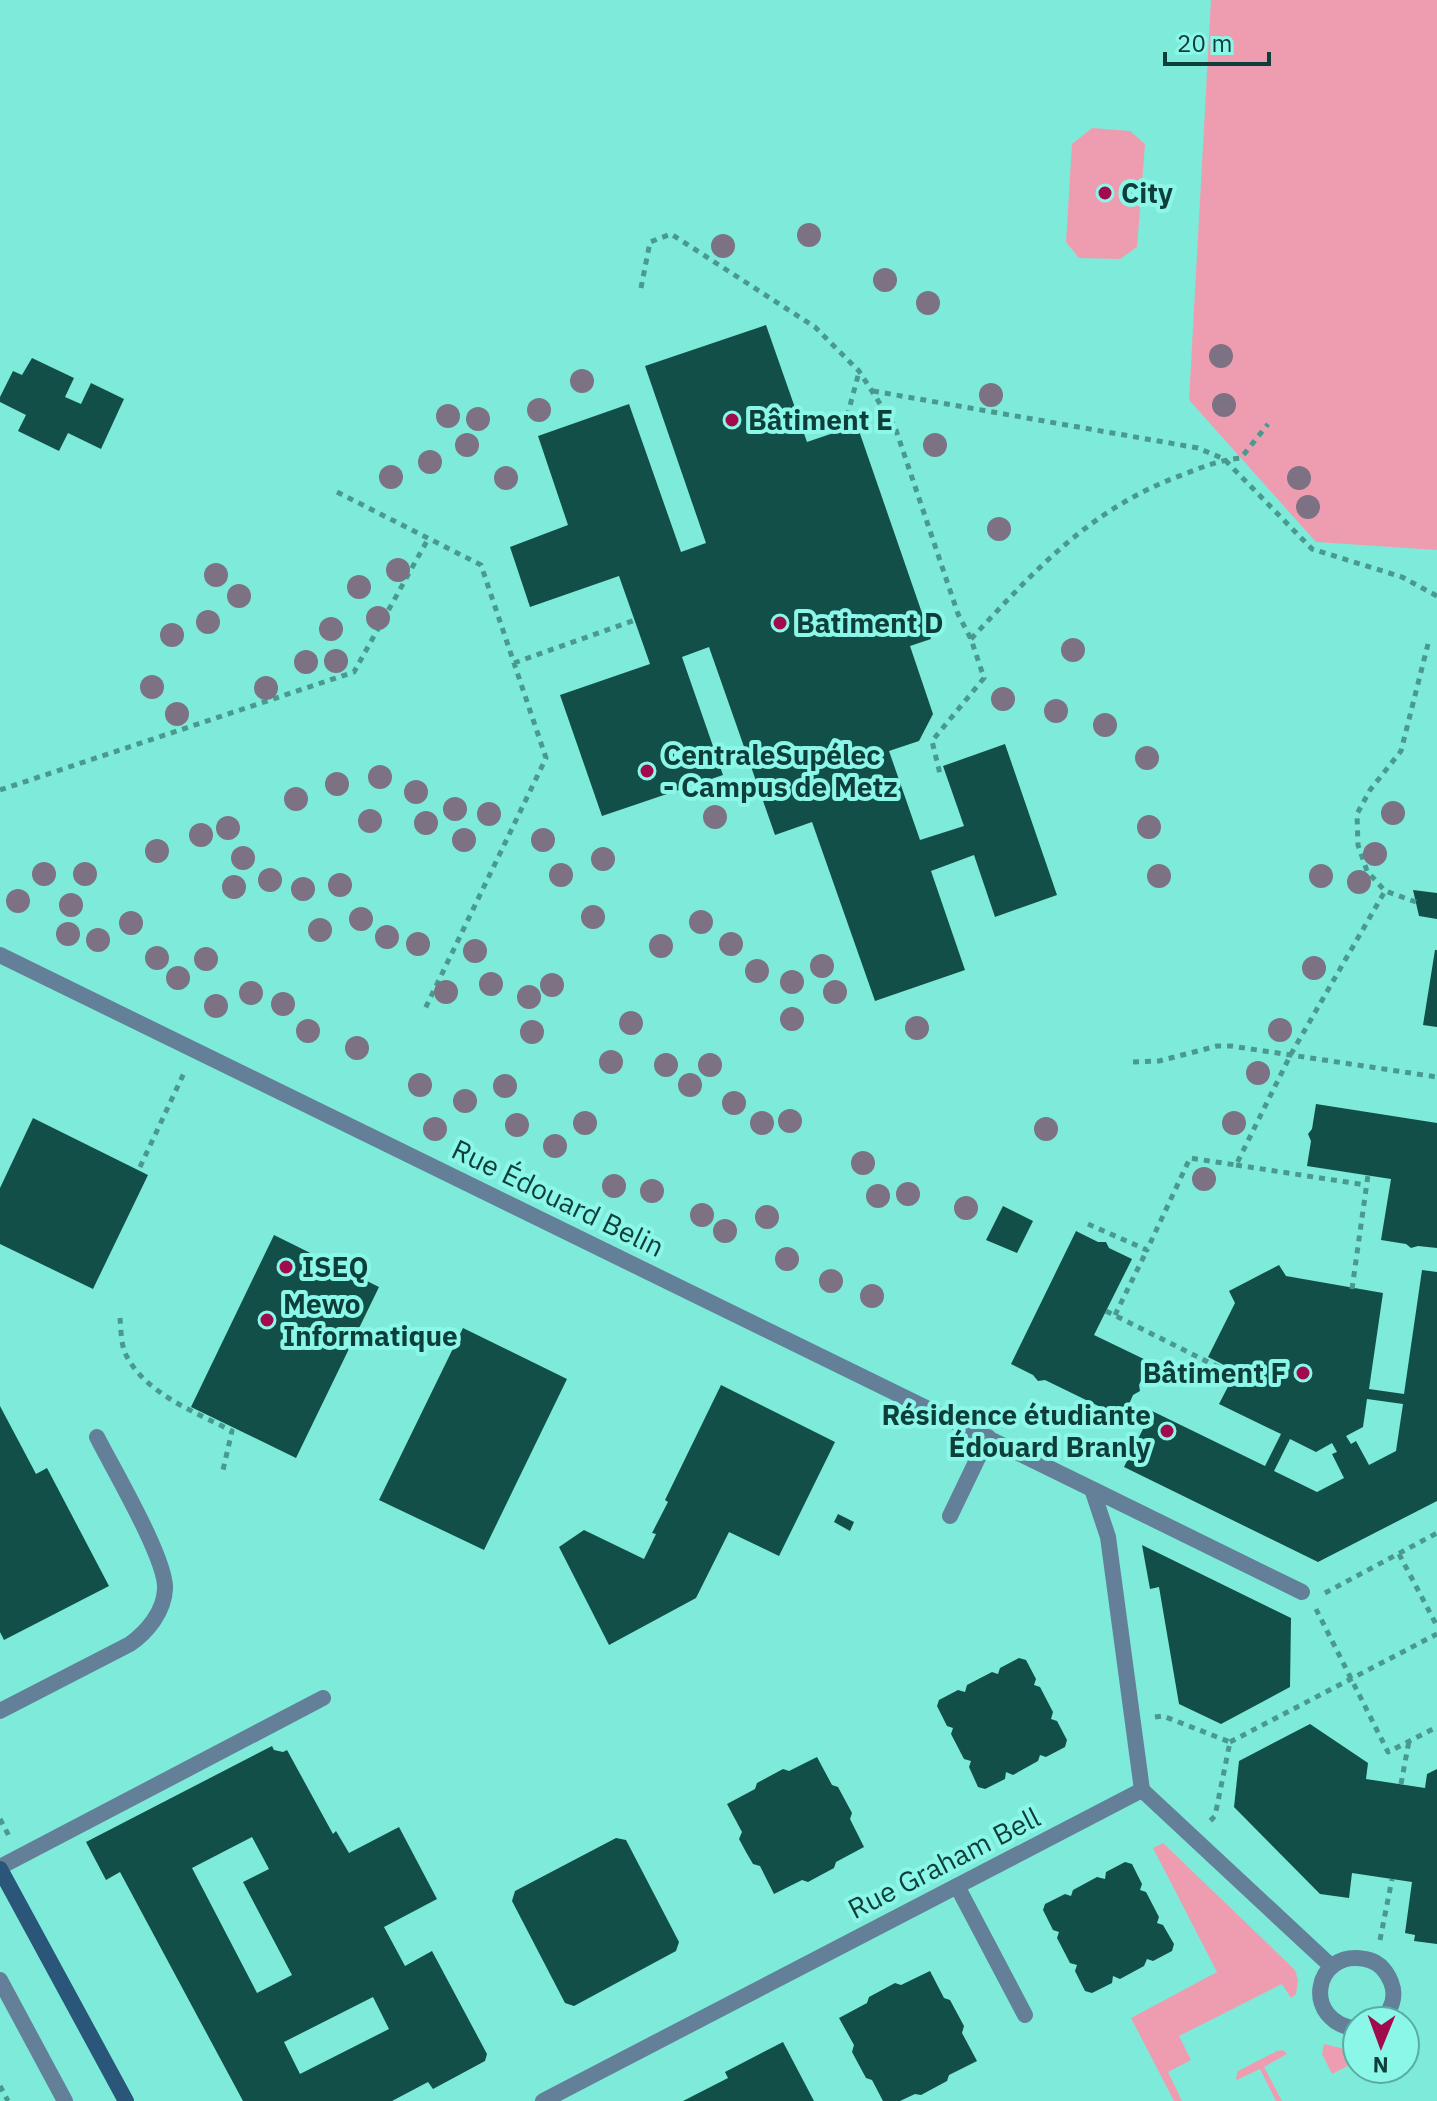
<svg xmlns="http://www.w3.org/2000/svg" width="1437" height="2101" font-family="'IBM Plex Sans',sans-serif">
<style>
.grass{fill:#ee9db1}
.building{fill:#124f48;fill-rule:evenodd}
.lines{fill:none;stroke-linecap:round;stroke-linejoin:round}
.path{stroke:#49998e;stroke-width:5;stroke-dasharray:6 6;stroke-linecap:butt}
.lane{stroke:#638098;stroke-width:16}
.street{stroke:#638098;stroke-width:16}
.secondary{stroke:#2a5779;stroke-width:16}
.tree{fill:#7c7283}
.poi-dot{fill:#a10b4d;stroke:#8bf7e8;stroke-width:3}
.labels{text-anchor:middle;stroke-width:8;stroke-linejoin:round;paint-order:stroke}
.poi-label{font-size:28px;font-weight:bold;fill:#0e3e39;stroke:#8bf7e8;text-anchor:start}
.street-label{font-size:28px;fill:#0e3e39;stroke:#8bf7e8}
</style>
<rect width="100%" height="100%" fill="#7eeada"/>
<path class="grass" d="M1211,0H1437V550L1316,542L1189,400Z
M1092,128L1130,131L1145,144L1137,247L1120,259L1079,258L1066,242L1072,144Z
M1163,1843L1295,1970L1298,1980L1296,1994L1291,1998L1282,1984L1179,2036L1191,2060L1168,2072L1182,2101H1174L1131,2018L1217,1972L1153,1848Z
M1324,2044L1357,2052V2065L1355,2062L1332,2074L1322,2054Z
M1283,2050L1287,2054L1264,2067L1282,2101H1276L1260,2069L1237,2080L1236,2078L1238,2071L1277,2051Z"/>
<path class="building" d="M766,325L807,442L857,425L931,639L910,646L933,714L919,741L889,751L920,840L964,826L943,766L1005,744L1057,895L995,917L974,855L931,871L965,970L875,1001L812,822L775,835L709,647L682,657L723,775L602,816L560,695L650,664L619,576L530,607L510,547L568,525L538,436L629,404L681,552L706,543L645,366Z
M32,358L74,378L65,397L81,404L91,383L124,399L101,449L68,433L59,451L18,431L26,415L0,402V397L13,371L22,375Z
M1413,890L1437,893V919L1419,916Z
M1435,950H1437V1027L1423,1025Z
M1316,1104L1437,1123V1248L1418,1246L1411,1248L1406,1244L1381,1240L1391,1179L1307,1166L1311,1141L1308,1134L1312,1129Z
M33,1118L148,1175L93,1289L0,1244V1188Z
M1003,1206L1033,1221L1017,1253L986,1240Z
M1076,1231L1098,1242H1106L1109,1248L1132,1259L1094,1335L1150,1362L1139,1385L1140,1391L1133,1395L1123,1418L1045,1380L1038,1381L1033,1375L1011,1364Z
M274,1235L379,1287L296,1458L191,1407Z
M1279,1265L1286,1276L1383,1293L1369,1389L1404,1394L1422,1270L1437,1272V1501L1318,1562L1124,1467L1152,1411L1265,1466L1281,1434L1219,1404L1236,1371L1208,1357L1235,1303L1229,1291ZM1367,1399L1403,1404L1396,1451L1369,1465L1356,1441L1351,1444L1346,1436L1363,1427ZM1290,1439L1316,1452L1332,1443L1337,1452L1332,1454L1344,1478L1317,1492L1274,1471Z
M463,1328L567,1379L484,1550L379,1500Z
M721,1385L835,1442L779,1556L729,1532L696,1598L609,1645L559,1547L584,1530L644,1559L656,1534L652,1533L668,1502L665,1500Z
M0,1406L36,1474L47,1468L109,1586L4,1640L0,1632Z
M838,1514L854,1522L850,1531L834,1522Z
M1142,1545L1291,1618L1290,1687L1221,1724L1179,1704L1159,1587L1150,1589Z
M1019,1658L1026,1660L1036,1679L1034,1685L1040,1687L1053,1712L1051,1719L1057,1721L1067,1740L1065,1747L1046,1757L1040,1755L1038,1761L1013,1775L1006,1772L1005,1779L985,1789L978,1787L969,1767L971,1761L964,1759L951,1734L953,1728L947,1726L937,1706L939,1700L958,1690L965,1692L967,1685L992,1672L998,1674L1000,1668Z
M1310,1724L1368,1763L1366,1779L1425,1788L1427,1774L1437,1769V1944L1414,1941L1415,1935L1405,1933L1412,1882L1352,1873L1349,1898L1320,1894L1234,1807L1239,1761Z
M272,1746L274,1750L283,1752L287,1750L333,1834L336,1831L349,1853L399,1827L437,1899L384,1927L405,1966L432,1951L487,2054L485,2061L433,2089L428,2082L392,2101H243L120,1872L106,1880L86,1842ZM252,1837L269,1869L243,1882L292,1975L257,1993L192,1868ZM373,1997L389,2029L300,2074L284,2042Z
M817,1757L832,1785L838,1787L852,1813L850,1819L864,1847L836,1862L834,1868L808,1882L802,1880L774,1894L760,1866L753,1864L746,1852L739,1839L742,1832L727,1804L755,1789L757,1783L783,1769L789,1771Z
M616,1838L626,1840L679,1942L676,1951L574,2006L565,2003L512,1901L515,1891Z
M1125,1862L1132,1864L1142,1884L1140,1890L1146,1892L1159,1917L1157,1923L1163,1925L1174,1944L1172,1951L1153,1961L1147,1959L1144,1966L1120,1979L1113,1976L1112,1983L1092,1993L1085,1991L1075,1971L1077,1965L1070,1963L1057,1938L1059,1932L1053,1930L1043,1910L1045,1904L1065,1894L1071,1896L1073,1890L1097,1877L1105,1879L1106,1872Z
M930,1971L944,1998L950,2000L964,2026L962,2033L977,2061L949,2075L947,2081L921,2095L915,2094L900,2101H883L872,2080L866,2078L852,2052L854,2045L839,2018L867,2003L869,1997L895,1983L901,1985Z
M783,2042L814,2101H683L728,2078L725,2072Z"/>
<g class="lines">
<path class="path" d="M641,288L650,242L671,234L815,327L859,371L895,427L958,614L971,639L984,678L932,741L940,774
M873,391L1198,448L1224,459L1312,549L1402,577L1437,596
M844,428L859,372
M337,492L481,565L546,758L424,1011
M971,639C1035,570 1091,508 1182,475C1202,467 1220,460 1241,458L1268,424
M514,663L635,620
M0,790L354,672L428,539
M1416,902L1385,891L1367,871L1358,845L1357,814L1370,790L1401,751L1428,644
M1133,1062L1159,1061L1217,1046H1231L1437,1077
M1236,1165L1366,1185
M140,1167L184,1073
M1088,1224L1147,1250L1190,1158L1236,1165L1291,1054L1385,891
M1352,1289L1368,1175
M1106,1311L1234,1375
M1115,1315L1147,1250
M120,1318C121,1330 121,1345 126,1355C146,1394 195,1412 232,1431L223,1470
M1399,1554L1437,1626
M1325,1593L1437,1533
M1316,1609L1388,1752L1437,1727
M1155,1717L1163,1716L1230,1742L1215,1816L1210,1821
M1230,1742L1437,1634
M1401,1784L1409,1741
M0,1819L9,1836
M1380,1940L1392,1879
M0,2086L8,2101"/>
<path class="lane" d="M950,1516L988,1437
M0,1711L130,1644C147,1632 164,1612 165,1589C167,1560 112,1467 97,1437
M1142,1790L1331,1966
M0,1867L323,1698
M957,1886L1025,2015
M0,1980L65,2101
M1357,2029C1301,2022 1313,1949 1365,1959C1378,1961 1386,1970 1391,1982C1397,1997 1391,2011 1380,2021"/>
<path class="street" d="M0,955L1092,1489L1108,1537L1142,1790L543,2101
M1092,1489L1302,1592"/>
<path class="secondary" d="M0,1869L126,2101"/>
</g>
<g class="tree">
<circle cx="809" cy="235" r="12"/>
<circle cx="723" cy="246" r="12"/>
<circle cx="885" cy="280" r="12"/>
<circle cx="928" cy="303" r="12"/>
<circle cx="1221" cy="356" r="12"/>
<circle cx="582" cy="381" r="12"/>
<circle cx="991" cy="395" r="12"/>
<circle cx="1224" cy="405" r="12"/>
<circle cx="539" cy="410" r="12"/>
<circle cx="448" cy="416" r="12"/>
<circle cx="478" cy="419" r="12"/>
<circle cx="467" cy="445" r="12"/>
<circle cx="935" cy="445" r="12"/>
<circle cx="430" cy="462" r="12"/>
<circle cx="391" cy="477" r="12"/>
<circle cx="506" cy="478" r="12"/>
<circle cx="1299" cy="478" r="12"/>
<circle cx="1308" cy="507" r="12"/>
<circle cx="999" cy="529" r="12"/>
<circle cx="398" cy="570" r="12"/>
<circle cx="216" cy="575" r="12"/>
<circle cx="359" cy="587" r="12"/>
<circle cx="239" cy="596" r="12"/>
<circle cx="378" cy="618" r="12"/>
<circle cx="208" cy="622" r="12"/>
<circle cx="331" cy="629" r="12"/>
<circle cx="172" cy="635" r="12"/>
<circle cx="1073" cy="650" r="12"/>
<circle cx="336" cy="661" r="12"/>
<circle cx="306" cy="662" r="12"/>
<circle cx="152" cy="687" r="12"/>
<circle cx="266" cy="688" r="12"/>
<circle cx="1003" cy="699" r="12"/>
<circle cx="1056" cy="711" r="12"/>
<circle cx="177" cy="714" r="12"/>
<circle cx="1105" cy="725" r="12"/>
<circle cx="1147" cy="758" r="12"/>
<circle cx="380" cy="777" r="12"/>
<circle cx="337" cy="784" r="12"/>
<circle cx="416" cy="792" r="12"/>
<circle cx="296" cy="799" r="12"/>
<circle cx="455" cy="809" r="12"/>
<circle cx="1393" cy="813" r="12"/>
<circle cx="489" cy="814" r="12"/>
<circle cx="715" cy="817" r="12"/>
<circle cx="370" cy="821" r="12"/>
<circle cx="426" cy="823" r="12"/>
<circle cx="1149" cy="827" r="12"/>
<circle cx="228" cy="828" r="12"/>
<circle cx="201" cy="835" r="12"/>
<circle cx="464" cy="840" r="12"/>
<circle cx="543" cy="840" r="12"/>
<circle cx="157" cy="851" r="12"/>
<circle cx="1375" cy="854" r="12"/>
<circle cx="243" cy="858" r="12"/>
<circle cx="603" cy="859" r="12"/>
<circle cx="44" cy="874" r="12"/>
<circle cx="85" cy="874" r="12"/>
<circle cx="561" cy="875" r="12"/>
<circle cx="1159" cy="876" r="12"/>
<circle cx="1321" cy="876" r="12"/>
<circle cx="270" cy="880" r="12"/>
<circle cx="1359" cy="882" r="12"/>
<circle cx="340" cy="885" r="12"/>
<circle cx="234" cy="887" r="12"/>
<circle cx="303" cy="889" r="12"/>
<circle cx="18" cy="901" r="12"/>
<circle cx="71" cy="905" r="12"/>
<circle cx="593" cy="917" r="12"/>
<circle cx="361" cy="919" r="12"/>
<circle cx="701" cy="922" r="12"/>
<circle cx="131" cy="923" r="12"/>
<circle cx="320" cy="930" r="12"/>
<circle cx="68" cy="934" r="12"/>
<circle cx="387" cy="937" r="12"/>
<circle cx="98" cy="940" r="12"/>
<circle cx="418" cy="944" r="12"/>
<circle cx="731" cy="944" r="12"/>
<circle cx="661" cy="946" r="12"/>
<circle cx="475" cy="951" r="12"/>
<circle cx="157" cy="958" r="12"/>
<circle cx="206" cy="959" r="12"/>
<circle cx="822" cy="966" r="12"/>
<circle cx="1314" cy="968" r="12"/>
<circle cx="757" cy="971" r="12"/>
<circle cx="178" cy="978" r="12"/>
<circle cx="792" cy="982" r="12"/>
<circle cx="491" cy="984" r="12"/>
<circle cx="552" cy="985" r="12"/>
<circle cx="446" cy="992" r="12"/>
<circle cx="835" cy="992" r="12"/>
<circle cx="251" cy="993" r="12"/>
<circle cx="529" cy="997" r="12"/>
<circle cx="283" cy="1004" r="12"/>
<circle cx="216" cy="1006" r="12"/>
<circle cx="792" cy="1019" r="12"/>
<circle cx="631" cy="1023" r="12"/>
<circle cx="917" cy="1028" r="12"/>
<circle cx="1280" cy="1030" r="12"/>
<circle cx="308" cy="1031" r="12"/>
<circle cx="532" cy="1032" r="12"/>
<circle cx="357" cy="1048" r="12"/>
<circle cx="611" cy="1062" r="12"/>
<circle cx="666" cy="1065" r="12"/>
<circle cx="710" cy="1065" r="12"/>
<circle cx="1258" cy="1073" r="12"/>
<circle cx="420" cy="1085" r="12"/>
<circle cx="690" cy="1085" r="12"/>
<circle cx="505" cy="1086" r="12"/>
<circle cx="465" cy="1101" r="12"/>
<circle cx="734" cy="1103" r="12"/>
<circle cx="790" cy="1121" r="12"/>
<circle cx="585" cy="1123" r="12"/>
<circle cx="762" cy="1123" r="12"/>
<circle cx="1234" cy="1123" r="12"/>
<circle cx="517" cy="1125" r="12"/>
<circle cx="435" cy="1129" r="12"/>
<circle cx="1046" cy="1129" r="12"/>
<circle cx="555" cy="1146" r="12"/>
<circle cx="863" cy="1163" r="12"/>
<circle cx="1204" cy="1179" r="12"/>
<circle cx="614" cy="1186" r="12"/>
<circle cx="652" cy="1191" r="12"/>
<circle cx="908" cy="1194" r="12"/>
<circle cx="878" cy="1196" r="12"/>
<circle cx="966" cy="1208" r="12"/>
<circle cx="702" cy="1215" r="12"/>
<circle cx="767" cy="1217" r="12"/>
<circle cx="725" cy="1231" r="12"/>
<circle cx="787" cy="1259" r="12"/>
<circle cx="831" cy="1281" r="12"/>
<circle cx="872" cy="1296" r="12"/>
</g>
<g class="poi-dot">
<circle cx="1105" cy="193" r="8"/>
<circle cx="732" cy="420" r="8"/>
<circle cx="780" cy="623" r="8"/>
<circle cx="647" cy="771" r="8"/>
<circle cx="286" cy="1267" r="8"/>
<circle cx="267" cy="1320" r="8"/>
<circle cx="1303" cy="1373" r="8"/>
<circle cx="1167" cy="1431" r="8"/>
</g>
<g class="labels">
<g class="poi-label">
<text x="1121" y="203">City</text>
<text x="748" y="430">Bâtiment E</text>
<text x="796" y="633">Batiment D</text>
<text x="663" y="765">CentraleSupélec<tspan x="663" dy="32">- Campus de Metz</tspan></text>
<text x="302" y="1277">ISEQ</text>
<text x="283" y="1314">Mewo<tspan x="283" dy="32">Informatique</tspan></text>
<text x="1287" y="1383" text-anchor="end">Bâtiment F</text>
<text x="1151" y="1425" text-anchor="end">Résidence étudiante<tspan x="1151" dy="32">Édouard Branly</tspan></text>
</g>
<g class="street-label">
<text transform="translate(558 1198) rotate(26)" y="10">Rue Édouard Belin</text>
<text transform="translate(944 1863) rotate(-27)" y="10">Rue Graham Bell</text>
</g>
</g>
<g transform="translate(1381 2045) rotate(181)"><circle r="38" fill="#8bf7e8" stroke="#59ada2" stroke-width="2"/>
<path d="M0-6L14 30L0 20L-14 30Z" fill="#a10b4d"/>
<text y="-12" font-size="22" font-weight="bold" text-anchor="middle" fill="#0e3e39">N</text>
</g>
<path d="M1165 52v12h104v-12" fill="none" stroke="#0e3e39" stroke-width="4"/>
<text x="1177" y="52" font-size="24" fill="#0e3e39" stroke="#8bf7e8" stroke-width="6" paint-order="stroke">20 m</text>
</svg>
